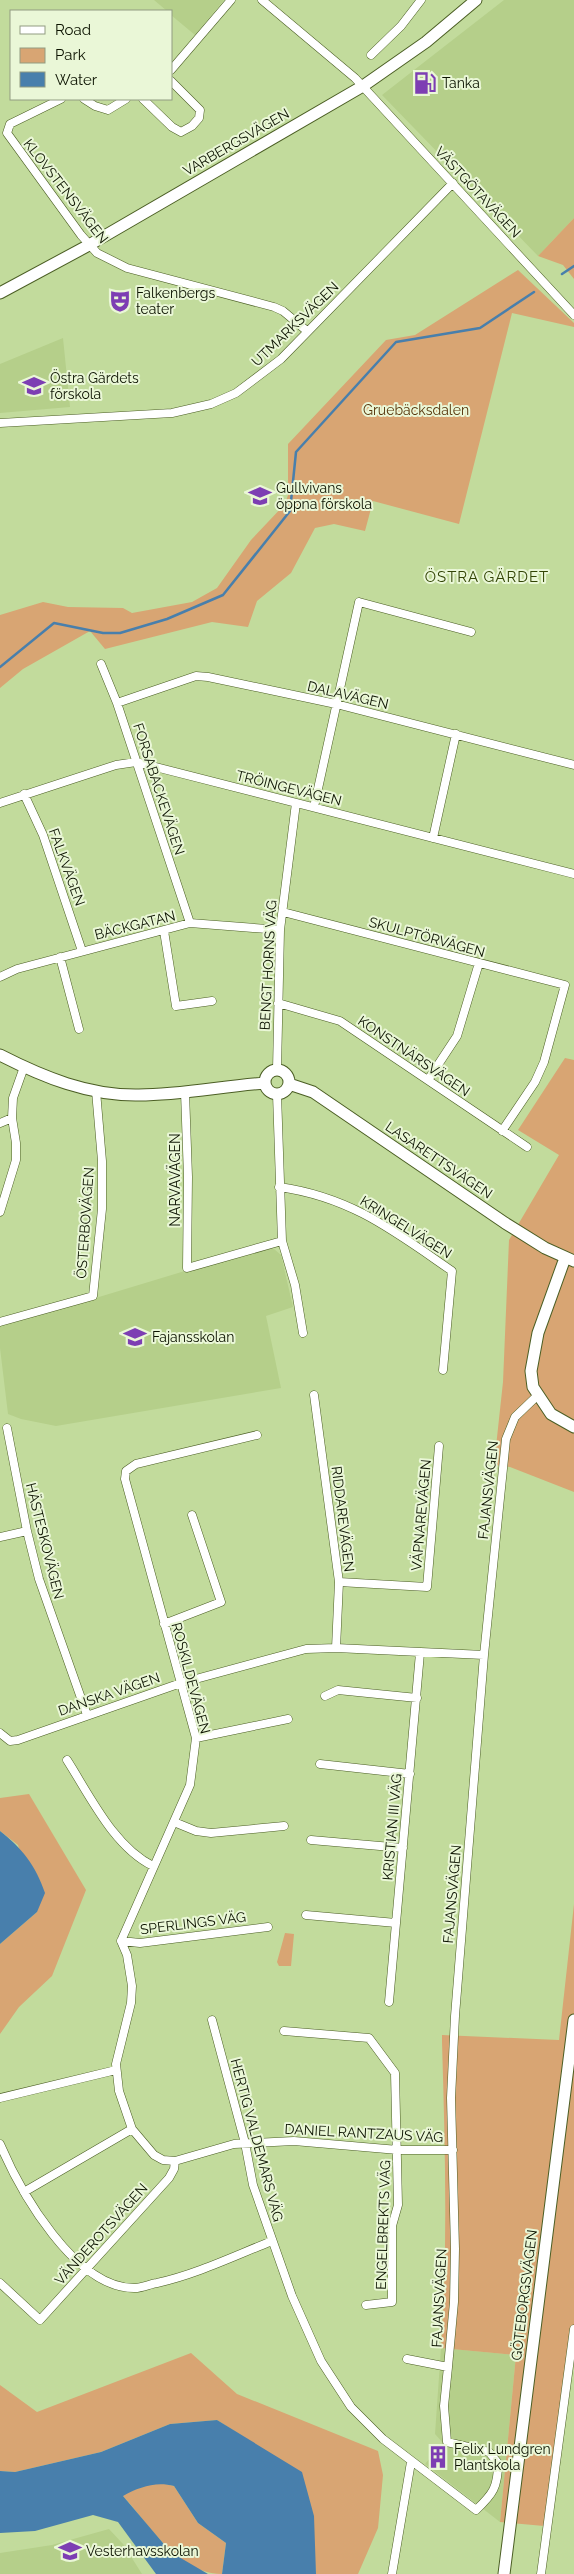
<svg xmlns="http://www.w3.org/2000/svg" width="574" height="2574" font-family="Raleway,sans-serif">
<style>
.built{fill:#b5cf8a}
.green{fill:#d8a573}
.water{fill:#487fac}
.lines{fill:none;stroke-linecap:round;stroke-linejoin:round}
.stream{stroke:#487fac;stroke-width:2.5}
.street-casing{stroke:#4b5e24;stroke-width:9}
.secondary-casing{stroke:#4b5e24;stroke-width:13}
.street{stroke:#fff;stroke-width:8}
.secondary{stroke:#fff;stroke-width:11}
.labels{text-anchor:middle;stroke-width:4;stroke-linejoin:round;paint-order:stroke}
.poi-label{font-size:14px;fill:#0c1300;stroke:#eaf7d7;text-anchor:start}
.street-label{font-size:14px;fill:#0c1300;stroke:#eaf7d7}
.park-label{font-size:14px;fill:#57350b;stroke:#eaf7d7}
.neighbourhood-label{font-size:15px;letter-spacing:1px;fill:#324405;stroke:#eaf7d7}
</style>
<rect width="100%" height="100%" fill="#c2db9c"/>
<path class="built" d="M154,0H224L195,35L171,15V11H167Z
M504,0H574V218L538,256L382,95Z
M63,338L70,407L0,413V364Z
M269,1249H274L281,1255L293,1307L266,1316L281,1388L56,1426L21,1419L8,1414L0,1348V1327L198,1267Z
M441,2348L516,2355L500,2522L425,2464L443,2443L435,2434Z
M109,2529L123,2544L142,2574H0V2553L52,2545Z"/>
<path class="green" d="M574,218V279L563,265L538,256Z
M518,270L574,323V327L512,313L459,524L373,501L365,531L334,524L315,528L291,573L257,601L248,627L212,622L105,649L90,631L23,669L0,688V615L43,602L68,607L123,608L132,613L192,602L217,588L251,540L285,504L288,495V444L386,340L415,335Z
M565,1058L574,1060V1492L510,1467L494,1465L503,1382L509,1240L559,1155L518,1130Z
M29,1794L86,1890L52,1976L19,2007L0,2034V1944L37,1912L18,1845L0,1831V1798Z
M574,1904V2335L544,2526L500,2522L516,2355L441,2348C448,2246 445,2145 442,2042V2035L559,2040Z
M285,1933L294,1934L291,1966H279L277,1962Z
M191,2353L237,2394L378,2451L383,2475L378,2528L358,2574H316L314,2558L250,2441L217,2420L170,2424L101,2452L15,2472L0,2471V2385L37,2412Z
M162,2483L174,2486L198,2523L226,2543L222,2574C178,2574 149,2524 122,2495L146,2485Z"/>
<path class="water" d="M0,1831C22,1848 36,1866 45,1893L37,1912L0,1944Z
M217,2420L302,2472L314,2516L316,2574H222L226,2543L198,2523L174,2486C156,2481 139,2487 123,2496L163,2543L179,2557L208,2574H156L118,2522L93,2515L35,2531L0,2533V2471L15,2472L101,2452L170,2424Z"/>
<g class="lines">
<path class="stream" d="M562,274L574,266
M0,667L54,623L103,633H120L167,619L223,595L290,511L296,452L396,342L480,328L534,292"/>
<defs>
<path id="street" d="M262,0L355,78L574,315
M371,55L401,26L421,0
M171,70L231,0
M61,99L10,124L7,133L81,235L97,253L127,268L274,307L283,311L307,331
M84,99L95,106L108,110L126,99
M143,99L172,127L181,132L192,126L199,118L200,110L171,81
M0,423L172,413L211,404L236,393L281,359L453,183
M101,664L117,703L190,923
M117,703L196,676L208,677L336,704L574,765
M24,794L43,835L82,951
M0,803L116,765L136,762L574,874
M314,807L359,602L471,632
M433,838L456,734
M283,912L565,985L544,1062L535,1082L502,1131
M164,931L176,1006L212,1001
M60,957L79,1029
M0,977L17,969L190,923L280,930
M278,1003L340,1021L527,1147
M277,1070L280,930L296,803
M428,1080L457,1036L479,963
M185,1092L188,1177L187,1268L282,1241
M277,1094L282,1241L295,1285L303,1333
M0,1123L12,1118
M279,1187C351,1197 394,1231 452,1271L443,1370
M0,1212L16,1160V1143L12,1118L13,1098L24,1067
M0,1322L93,1296L102,1209V1161L96,1091
M314,1395L339,1582L336,1648
M7,1428L27,1531L39,1579L87,1715
M0,1537L27,1531
M339,1582L427,1587L439,1446
M164,1624L221,1602L192,1515
M325,1696L338,1690L417,1698
M0,1733L10,1741L18,1740L181,1683L306,1649L336,1648L484,1655
M196,1738L288,1719
M67,1760C90,1796 114,1847 153,1866
M320,1764L410,1774
M174,1822L196,1831L211,1833L284,1826
M311,1840L403,1848
M306,1915L396,1923
M121,1941L190,1785L196,1738L125,1479L126,1471L136,1464L257,1435
M121,1941L127,1955L132,1986L131,2003L116,2064L119,2091L132,2129L154,2155L163,2160L175,2161L234,2144L294,2141L398,2150H453
M121,1941L140,1943L268,1927
M389,2002L420,1653
M212,2020L245,2143L253,2185L292,2296L321,2361L351,2407L383,2439L476,2510C493,2494 498,2487 498,2463L489,2452L447,2442L444,2406L448,2367
M284,2031L369,2038L395,2073L398,2205L392,2226V2302L366,2305
M0,2098L116,2070
M0,2144C20,2191 75,2289 135,2288C142,2288 150,2284 157,2283C197,2274 234,2256 272,2241
M24,2192L132,2129
M0,2283L40,2320L169,2178L174,2169L175,2161
M407,2359L448,2367L454,2302L455,2249L451,2098L455,2016L484,1655L506,1439L515,1417L538,1395
M392,2574L411,2462
M541,2574L574,2329"/>
<path id="secondary" d="M0,293L89,245L363,86L426,42L476,0
M0,1055C43,1077 89,1096 139,1095C181,1095 223,1086 265,1083
M265 1082a12 12 0 1 1 24 0a12 12 0 1 1-24 0Z
M289,1084L313,1092L505,1223L545,1248L574,1261
M565,1258L538,1333L531,1371L533,1387L551,1414L574,1427
M504,2574L574,2020"/>
</defs>
<use href="#street" class="street-casing"/>
<use href="#secondary" class="secondary-casing"/>
<use href="#street" class="street"/>
<use href="#secondary" class="secondary"/>
</g>
<defs>
<symbol id="fuel-bare" viewBox="-9 -9 18 18"><path d="M-5.5-6h7V0h2V4h1.3V-2.5L3-4.5l.8-.8L6-3V5H2.5V1h-1V6h-7ZM-4.2-4.7v3.2H.2V-4.7Z" fill="#7d3eb3" stroke="#eaf7d7" stroke-width="2.5" paint-order="stroke"/></symbol>
<symbol id="theatre-bare" viewBox="-9 -9 18 18"><path d="M-5-5.5Q0-4 5-5.5V0Q5 5 0 6Q-5 5-5 0ZM-3.3-2.5H-1v1.5H-3.3ZM1-2.5H3.3v1.5H1ZM-2.8 1Q0 5.5 2.8 1Z" fill="#7d3eb3" stroke="#eaf7d7" stroke-width="2.5" paint-order="stroke"/></symbol>
<symbol id="school-bare" viewBox="-9 -9 18 18"><path d="M0-5L7-2L0 1L-7-2ZM-4 1L0 2.5L4 1V4Q0 6-4 4Z" fill="#7d3eb3" stroke="#eaf7d7" stroke-width="2.5" paint-order="stroke"/></symbol>
<symbol id="building-bare" viewBox="-9 -9 18 18"><path d="M-4-6H4V6H1V3H-1V6H-4ZM-2.5-4.3h1.7v1.8h-1.7ZM.8-4.3h1.7v1.8H.8ZM-2.5-1h1.7V.8h-1.7ZM.8-1h1.7V.8H.8Z" fill="#7d3eb3" stroke="#eaf7d7" stroke-width="2.5" paint-order="stroke"/></symbol>
</defs>
<g fill-rule="evenodd">
<use href="#fuel-bare" x="409" y="67" width="32" height="32"/>
<use href="#theatre-bare" x="104" y="285" width="32" height="32"/>
<use href="#school-bare" x="18" y="370" width="32" height="32"/>
<use href="#school-bare" x="244" y="480" width="32" height="32"/>
<use href="#school-bare" x="119" y="1321" width="32" height="32"/>
<use href="#building-bare" x="422" y="2441" width="32" height="32"/>
<use href="#school-bare" x="54" y="2535" width="32" height="32"/>
</g>
<g class="labels">
<g class="poi-label">
<text x="442" y="88">Tanka</text>
<text x="136" y="298">Falkenbergs<tspan x="136" dy="16">teater</tspan></text>
<text x="50" y="383">Östra Gärdets<tspan x="50" dy="16">förskola</tspan></text>
<text x="276" y="493">Gullvivans<tspan x="276" dy="16">öppna förskola</tspan></text>
<text x="152" y="1342">Fajansskolan</text>
<text x="454" y="2454">Felix Lundgren<tspan x="454" dy="16">Plantskola</tspan></text>
<text x="86" y="2556">Vesterhavsskolan</text>
</g>
<g class="street-label">
<text transform="translate(236 142) rotate(-30)" y="5">VARBERGSVÄGEN</text>
<text transform="translate(66 191) rotate(52)" y="5">KLOVSTENSVÄGEN</text>
<text transform="translate(478 192) rotate(47)" y="5">VÄSTGÖTAVÄGEN</text>
<text transform="translate(295 324) rotate(-44)" y="5">UTMARKSVÄGEN</text>
<text transform="translate(348 695) rotate(13)" y="5">DALAVÄGEN</text>
<text transform="translate(289 788) rotate(14)" y="5">TRÖINGEVÄGEN</text>
<text transform="translate(159 789) rotate(72)" y="5">FORSABACKEVÄGEN</text>
<text transform="translate(67 867) rotate(70)" y="5">FALKVÄGEN</text>
<text transform="translate(135 925) rotate(-14)" y="5">BÄCKGATAN</text>
<text transform="translate(427 937) rotate(15)" y="5">SKULPTÖRVÄGEN</text>
<text transform="translate(268 965) rotate(-87)" y="5">BENGT HORNS VÄG</text>
<text transform="translate(414 1056) rotate(34)" y="5">KONSTNÄRSVÄGEN</text>
<text transform="translate(439 1160) rotate(34)" y="5">LASARETTSVÄGEN</text>
<text transform="translate(175 1180) rotate(-90)" y="5">NARVAVÄGEN</text>
<text transform="translate(85 1223) rotate(-86)" y="5">ÖSTERBOVÄGEN</text>
<text transform="translate(406 1227) rotate(32)" y="5">KRINGELVÄGEN</text>
<text transform="translate(488 1490) rotate(-84)" y="5">FAJANSVÄGEN</text>
<text transform="translate(421 1515) rotate(-85)" y="5">VÄPNAREVÄGEN</text>
<text transform="translate(343 1519) rotate(83)" y="5">RIDDAREVÄGEN</text>
<text transform="translate(45 1541) rotate(76)" y="5">HÄSTESKOVÄGEN</text>
<text transform="translate(191 1678) rotate(75)" y="5">ROSKILDEVÄGEN</text>
<text transform="translate(109 1694) rotate(-19)" y="5">DANSKA VÄGEN</text>
<text transform="translate(392 1827) rotate(-85)" y="5">KRISTIAN III VÄG</text>
<text transform="translate(452 1894) rotate(-85)" y="5">FAJANSVÄGEN</text>
<text transform="translate(193 1923) rotate(-7)" y="5">SPERLINGS VÄG</text>
<text transform="translate(364 2133) rotate(3)" y="5">DANIEL RANTZAUS VÄG</text>
<text transform="translate(257 2140) rotate(75)" y="5">HERTIG VALDEMARS VÄG</text>
<text transform="translate(383 2225) rotate(-88)" y="5">ENGELBREKTS VÄG</text>
<text transform="translate(101 2234) rotate(-48)" y="5">VÄNDEROTSVÄGEN</text>
<text transform="translate(524 2295) rotate(-83)" y="5">GÖTEBORGSVÄGEN</text>
<text transform="translate(439 2298) rotate(-87)" y="5">FAJANSVÄGEN</text>
</g>
<g class="park-label">
<text x="416" y="415">Gruebäcksdalen</text>
</g>
<g class="neighbourhood-label">
<text x="487" y="582">ÖSTRA GÄRDET</text>
</g>
</g>
<rect x="10" y="10" width="162" height="90" fill="#eaf7d7" stroke="#919c81"/>
<rect x="20" y="26" width="25" height="8" fill="#ffffff" stroke="#919c81"/>
<text x="55" y="35" font-size="15" fill="#0c1300">Road</text>
<rect x="20" y="48" width="25" height="15" fill="#d8a573" stroke="#919c81"/>
<text x="55" y="60" font-size="15" fill="#0c1300">Park</text>
<rect x="20" y="72" width="25" height="15" fill="#487fac" stroke="#919c81"/>
<text x="55" y="85" font-size="15" fill="#0c1300">Water</text>
</svg>
